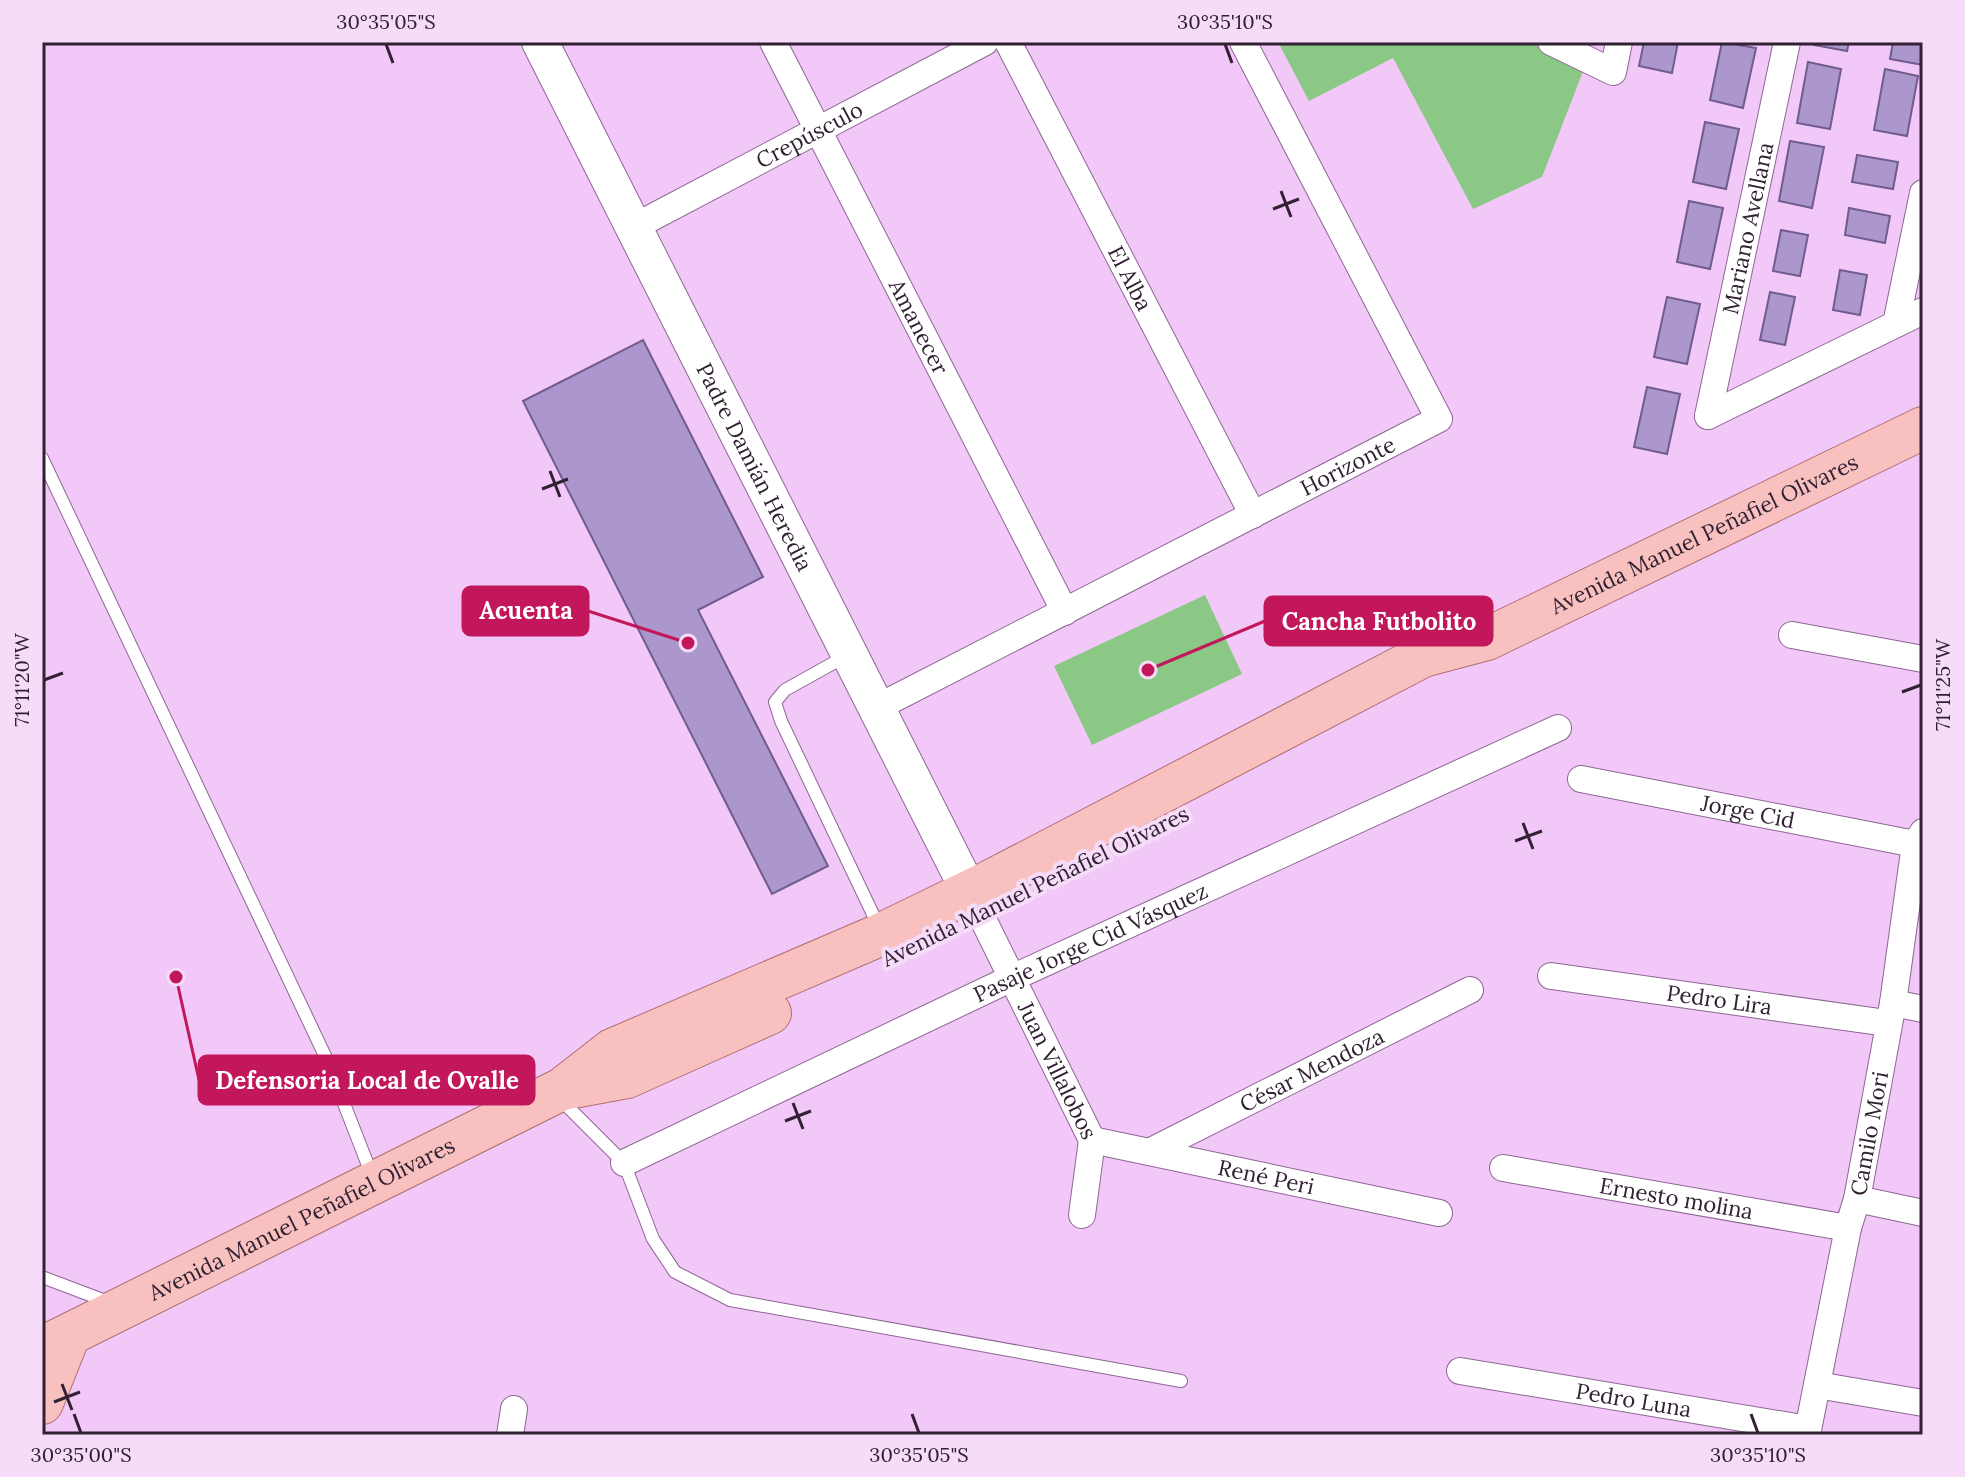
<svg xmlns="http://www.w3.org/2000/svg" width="1965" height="1477" font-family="Lora,serif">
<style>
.green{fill:#8bc885}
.building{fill:#ac97cd;stroke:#705c8e;stroke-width:2}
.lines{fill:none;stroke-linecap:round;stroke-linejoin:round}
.lane-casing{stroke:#8d6793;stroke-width:14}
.street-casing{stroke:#8d6793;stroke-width:28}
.secondary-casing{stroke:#8d6793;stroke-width:38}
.primary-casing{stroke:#b06e72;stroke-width:44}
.lane{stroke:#fff;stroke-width:12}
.street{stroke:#fff;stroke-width:26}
.secondary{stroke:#fff;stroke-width:36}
.primary{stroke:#f8c1bf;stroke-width:42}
.ticks{fill:none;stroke:#312133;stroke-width:3}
.labels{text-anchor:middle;stroke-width:8;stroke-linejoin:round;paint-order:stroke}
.street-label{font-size:22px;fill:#312133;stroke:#f6dcf9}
.leader{fill:none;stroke:#c2185b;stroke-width:3}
.callout-dot{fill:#c2185b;stroke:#f6dcf9;stroke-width:3}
.callout{fill:#c2185b;stroke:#c2185b;stroke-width:3}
.callout-label{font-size:24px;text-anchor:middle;font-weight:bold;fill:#fff}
.neatline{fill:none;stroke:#312133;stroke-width:3}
.ticks-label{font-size:20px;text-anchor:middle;fill:#312133}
</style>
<rect width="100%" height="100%" fill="#f2c8f8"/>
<path class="green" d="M1278,42H1530L1584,69L1542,177L1473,209L1393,58L1309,101Z
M1205,595L1242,674L1092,745L1054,666Z"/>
<path class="building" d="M1644,42H1678L1672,73L1639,66Z
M1722,42L1756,48L1743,108L1710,100Z
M1814,42H1849L1847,51L1814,45Z
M1893,42H1923V65L1890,59Z
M1808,62L1841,69L1830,129L1797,123Z
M1885,69L1918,76L1907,136L1874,130Z
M1705,122L1739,129L1726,189L1693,182Z
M1790,141L1824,147L1812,208L1779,201Z
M1857,155L1898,162L1893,189L1852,182Z
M1689,201L1723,208L1710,269L1677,262Z
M1849,208L1890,216L1885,243L1845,235Z
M1781,230L1808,235L1800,276L1773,271Z
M1840,270L1867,275L1860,315L1833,310Z
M1770,292L1795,297L1785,345L1760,340Z
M1667,297L1700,304L1687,364L1654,357Z
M643,340L763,577L698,610L828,866L772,894L523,401Z
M1647,387L1680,394L1667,454L1634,447Z"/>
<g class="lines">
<defs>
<path id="lane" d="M42,458L327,1060L373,1178
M846,656L785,690L775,702L781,721L879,927
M559,1098L624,1163L653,1239L675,1272L730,1300L1181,1381
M42,1277L111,1303"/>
<g id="street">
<path id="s1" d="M773,42L1065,612"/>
<path id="s2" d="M1008,42L1253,515"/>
<path d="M1551,42L1613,72L1619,42"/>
<path id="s3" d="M634,227L985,42"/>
<path d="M1896,324L1923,193"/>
<path id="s4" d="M1708,416L1787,42"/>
<path d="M1708,416L1923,311"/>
<path d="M1792,635L1923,659"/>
<path id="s5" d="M878,707L1439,419L1243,42"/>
<path id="s6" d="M1581,779L1915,844"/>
<path id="s7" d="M969,891L1092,1140L1082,1215"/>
<path id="s8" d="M1551,976L1887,1023"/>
<path d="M1893,1003L1923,1009"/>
<path id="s9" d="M1092,1140L1439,1213"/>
<path id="s10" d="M1151,1151L1470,990"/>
<path id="s11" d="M624,1163L1012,978L1558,728"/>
<path id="s12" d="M1503,1168L1848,1228"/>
<path d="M1857,1199L1923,1213"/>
<path id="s13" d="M1460,1371L1808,1429"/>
<path d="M1817,1385L1923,1403"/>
<path d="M510,1435L514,1409"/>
<path id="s14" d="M1807,1435L1848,1228L1857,1199L1893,1003L1915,844L1923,832"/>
</g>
<g id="secondary">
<path id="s15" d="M540,42L969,891"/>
</g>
<g id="primary">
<path d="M567,1088L627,1077L770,1013"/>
<path id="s16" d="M42,1348L562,1089L612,1050L882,934L989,882L1423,656L1487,639L1923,428"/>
<path d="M42,1403L69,1335"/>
</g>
</defs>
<use href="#lane" class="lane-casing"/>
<use href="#street" class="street-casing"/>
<use href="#secondary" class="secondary-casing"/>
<use href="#primary" class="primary-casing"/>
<use href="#lane" class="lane"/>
<use href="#street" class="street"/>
<use href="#secondary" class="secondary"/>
<use href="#primary" class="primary"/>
</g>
<path class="ticks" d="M386,44L393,63M1225,44L1232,63M1281,191L1291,217M1273,209L1299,199M550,471L560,497M542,489L568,479M44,680L63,673M1902,692L1921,685M1523,823L1533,849M1515,841L1542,831M793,1103L803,1129M785,1121L811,1111M62,1384L72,1410M54,1402L80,1392M74,1414L81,1433M912,1414L919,1433M1751,1414L1758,1433"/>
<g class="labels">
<g class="street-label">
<text dy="8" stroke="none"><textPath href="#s3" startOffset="198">Crepúsculo</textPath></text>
<text dy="8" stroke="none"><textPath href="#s4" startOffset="192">Mariano Avellana</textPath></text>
<text dy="8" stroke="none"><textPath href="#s2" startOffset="266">El Alba</textPath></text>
<text dy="8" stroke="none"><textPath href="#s1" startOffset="320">Amanecer</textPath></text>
<text dy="8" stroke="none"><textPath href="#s15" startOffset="476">Padre Damián Heredia</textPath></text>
<text dy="8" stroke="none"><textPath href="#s5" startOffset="528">Horizonte</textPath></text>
<text dy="8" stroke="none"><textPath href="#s16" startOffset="1854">Avenida Manuel Peñafiel Olivares</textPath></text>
<text dy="8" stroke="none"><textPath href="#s6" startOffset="170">Jorge Cid</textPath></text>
<text transform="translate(1035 886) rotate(-26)" y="8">Avenida Manuel Peñafiel Olivares</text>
<text dy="8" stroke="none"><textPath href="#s11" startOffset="516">Pasaje Jorge Cid Vásquez</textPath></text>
<text dy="8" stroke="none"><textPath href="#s8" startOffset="170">Pedro Lira</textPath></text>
<text dy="8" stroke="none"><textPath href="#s10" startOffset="180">César Mendoza</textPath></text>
<text dy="8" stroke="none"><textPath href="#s7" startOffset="200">Juan Villalobos</textPath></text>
<text dy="8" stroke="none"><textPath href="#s14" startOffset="308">Camilo Mori</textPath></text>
<text dy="8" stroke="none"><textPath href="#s9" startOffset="178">René Peri</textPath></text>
<text dy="8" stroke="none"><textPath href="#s12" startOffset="176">Ernesto molina</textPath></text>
<text dy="8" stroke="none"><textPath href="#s16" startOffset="290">Avenida Manuel Peñafiel Olivares</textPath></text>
<text dy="8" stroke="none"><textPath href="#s13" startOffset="176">Pedro Luna</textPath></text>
</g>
</g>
<path class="leader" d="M688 643L588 611M1148 670L1265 621M176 977L199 1080"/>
<g class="callout-dot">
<circle cx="688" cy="643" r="8"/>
<circle cx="1148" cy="670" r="8"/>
<circle cx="176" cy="977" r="8"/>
</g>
<g class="callout">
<rect x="463" y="587" width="125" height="48" rx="8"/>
<rect x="1265" y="597" width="227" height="48" rx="8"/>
<rect x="199" y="1056" width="335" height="48" rx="8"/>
</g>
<g class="callout-label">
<text x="526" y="619">Acuenta</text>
<text x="1379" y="630">Cancha Futbolito</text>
<text x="367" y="1089">Defensoria Local de Ovalle</text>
</g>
<rect width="1965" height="1477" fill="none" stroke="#f6dcf9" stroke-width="88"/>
<rect x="44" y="44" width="1877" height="1389" class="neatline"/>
<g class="ticks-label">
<text x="386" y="29">30°35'05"S</text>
<text x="1225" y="29">30°35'10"S</text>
<text transform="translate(22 680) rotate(-90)" y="7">71°11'20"W</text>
<text transform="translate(1943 685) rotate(-90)" y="7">71°11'25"W</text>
<text x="81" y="1462">30°35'00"S</text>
<text x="919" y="1462">30°35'05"S</text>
<text x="1758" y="1462">30°35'10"S</text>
</g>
</svg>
